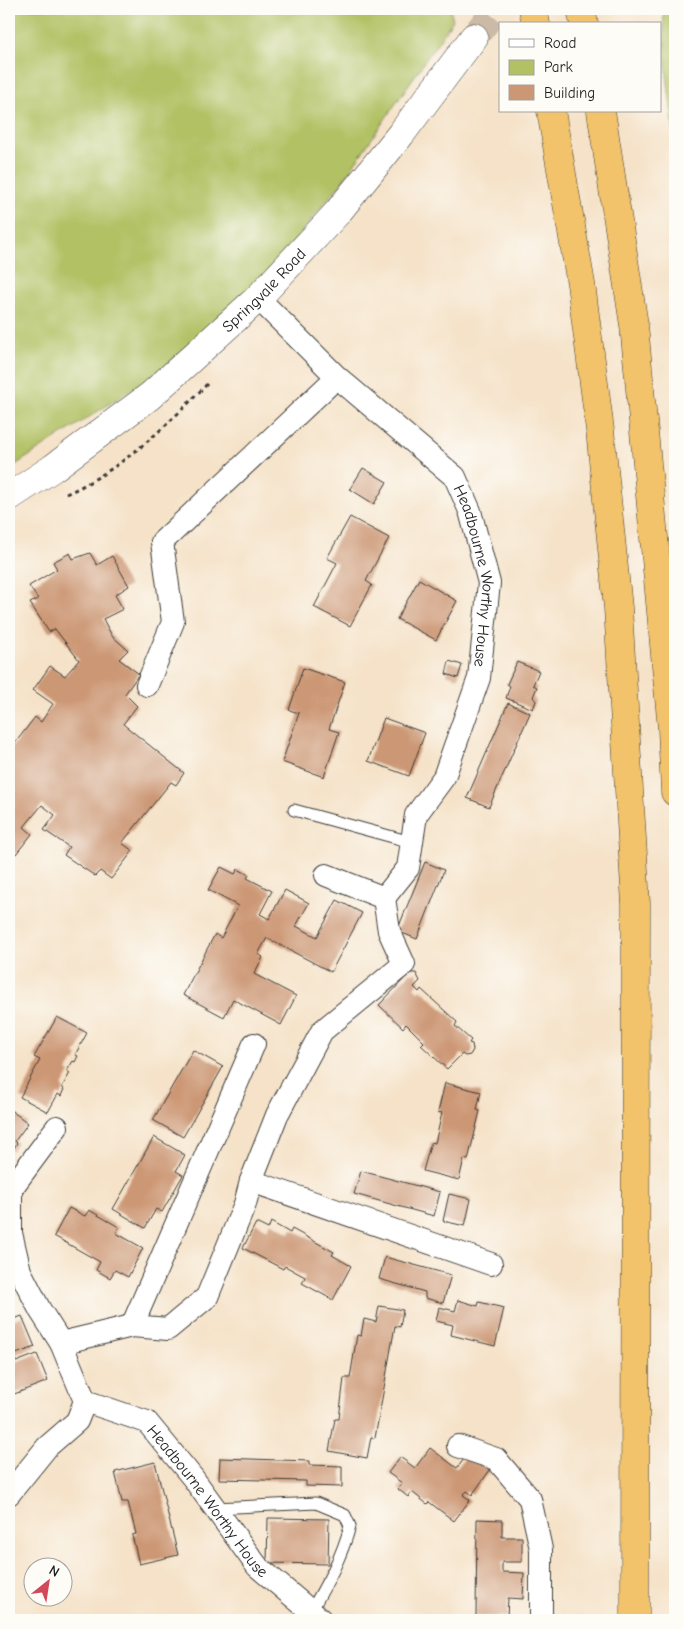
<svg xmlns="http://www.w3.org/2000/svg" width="684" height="1629" font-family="'Comic Neue',sans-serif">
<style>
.green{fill:#b1c164;stroke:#666e40}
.building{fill:#cc9775}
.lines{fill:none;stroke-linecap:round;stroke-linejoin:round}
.tertiary-tunnel{stroke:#cabaa6;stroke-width:28;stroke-dasharray:28 14;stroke-linecap:butt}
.service-casing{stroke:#3d3a36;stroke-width:13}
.minor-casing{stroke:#3d3a36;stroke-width:24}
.tertiary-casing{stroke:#3d3a36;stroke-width:29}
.trunk-casing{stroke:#3d3a36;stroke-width:29}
.path{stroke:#3d3a36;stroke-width:3;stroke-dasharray:4 4;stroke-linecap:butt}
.service{stroke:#fff;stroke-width:11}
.minor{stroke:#fff;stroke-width:22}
.tertiary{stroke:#fff;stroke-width:28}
.trunk{stroke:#f2c36a;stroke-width:28}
.labels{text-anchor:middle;stroke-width:4;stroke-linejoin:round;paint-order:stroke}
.street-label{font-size:16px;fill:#1c1c1c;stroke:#fdfcf7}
</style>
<rect width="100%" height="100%" fill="#fdfcf7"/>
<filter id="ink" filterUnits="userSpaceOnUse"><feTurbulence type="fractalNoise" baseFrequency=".02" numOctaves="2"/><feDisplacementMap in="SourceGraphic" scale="10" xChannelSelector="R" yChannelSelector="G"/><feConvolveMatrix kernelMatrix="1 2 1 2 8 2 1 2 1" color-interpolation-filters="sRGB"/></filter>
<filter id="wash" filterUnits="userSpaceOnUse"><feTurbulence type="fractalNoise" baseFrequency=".0096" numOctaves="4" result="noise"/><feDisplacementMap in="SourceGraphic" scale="20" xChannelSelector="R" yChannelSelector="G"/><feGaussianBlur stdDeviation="1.12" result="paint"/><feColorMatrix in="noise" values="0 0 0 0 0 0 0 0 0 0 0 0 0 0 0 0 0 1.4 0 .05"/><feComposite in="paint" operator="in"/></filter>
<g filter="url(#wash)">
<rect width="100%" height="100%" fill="#f5e2c8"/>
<path class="green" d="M9,9H450L453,20L342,182L260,283L157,373L9,469Z
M663,9H675V141L666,67Z"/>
<g id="blocks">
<path class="building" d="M363,468L387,482L374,504L350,489Z
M350,517L389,538L366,581L372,585L350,626L314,607L337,563L327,558Z
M70,553L73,559L90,553L97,565L112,556L129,586L115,595L123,609L103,619L112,636L128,650L119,659L139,674L125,694L137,706L123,724L184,773L176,785L171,782L122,843L133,851L111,879L100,871L95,876L64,855L69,847L44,830L55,815L42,805L24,827L32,834L16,854L9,850V751L35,717L41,722L53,704L33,690L50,666L65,676L79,660L55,629L49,632L30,603L38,599L29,586L57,569L53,562Z
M419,579L457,601L436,640L397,619Z
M449,661L462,665L458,678L446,674Z
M517,662L539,671L533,685L537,687L533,697L536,701L533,709L506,698L510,686L507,684Z
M303,668L345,682L329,729L339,732L324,777L282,762L299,713L289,710Z
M508,703L530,713L489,807L467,798Z
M384,718L425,733L409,776L368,761Z
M425,862L444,870L417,939L397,931Z
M221,867L235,874L238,869L249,875L247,878L272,891L260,914L269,919L285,890L309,903L296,926L317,937L337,900L362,913L331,972L267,938L258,954L263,957L254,974L296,996L281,1025L233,999L224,1017L183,995L215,934L221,938L238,906L208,890Z
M410,973H416L420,981L414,987L419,992L421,989L457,1022L455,1026L471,1040L469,1043L472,1044L473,1050L470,1055L465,1056L462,1054L447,1069L421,1045L424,1042L406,1024L403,1028L379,1005Z
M57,1017L87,1033L75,1055L78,1056L75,1062L73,1061L67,1071L70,1073L62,1087L64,1089L61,1096L58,1094L48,1112L20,1097L40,1060L34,1057Z
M193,1050L223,1067L183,1137L153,1120Z
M445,1083L481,1092L477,1110L480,1111L468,1160L464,1159L459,1180L423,1171L431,1142L435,1143L442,1113L438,1112Z
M9,1109L28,1123L15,1141L17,1143L12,1151L9,1148Z
M154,1137L185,1155L176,1171L183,1175L162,1212L156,1209L145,1228L113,1209Z
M361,1171L440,1192L434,1216L354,1194Z
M449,1194L471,1199L465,1226L443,1221Z
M69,1208L85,1216L89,1210L119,1227L116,1233L143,1248L128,1277L115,1270L110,1278L96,1270L100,1262L54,1236Z
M271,1222L290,1233L292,1229L334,1252L332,1255L351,1266L333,1300L302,1283L305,1277L285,1266L283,1269L243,1248L256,1223L268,1229Z
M385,1257L451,1275L443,1303L425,1298V1292L379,1279Z
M458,1300L478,1306L479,1302L504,1308L495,1346L451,1335L453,1325L436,1321L439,1307L455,1311Z
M9,1302L15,1318L9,1320Z
M379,1306L403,1310L400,1327L395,1326L375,1438L371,1437L367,1458L329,1451L335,1419H339L344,1378H350L357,1335L361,1336L364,1319L376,1322Z
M22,1316L35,1347L13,1355L16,1362L37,1354L48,1381L9,1396V1321Z
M430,1448L457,1468L468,1454L490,1470L472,1495L467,1491L463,1495L470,1500L454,1521L429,1502L427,1504L412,1492L408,1497L398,1489L402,1483L388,1473L400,1457L415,1468Z
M220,1458L309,1461V1465L342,1466V1487L306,1486V1481L219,1479Z
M155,1462L178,1555L139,1564L132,1535L136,1534L128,1502H122L115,1472Z
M268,1518L329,1519L328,1564L267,1563Z
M477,1519L502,1520V1537H522V1562H502V1572L524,1573L523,1599L508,1598L507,1617H476Z"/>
</g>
</g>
<g filter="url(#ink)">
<use href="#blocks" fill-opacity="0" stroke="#3d3a36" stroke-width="1"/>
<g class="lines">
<path class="tertiary-tunnel" d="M474,37L496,9"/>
<defs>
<path id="service" d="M294,810L411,842
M215,1508L316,1503L345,1515L350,1526C342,1557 327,1583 311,1611"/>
<g id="minor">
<path id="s1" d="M258,298L337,377L455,477L470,511L489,583L479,678L444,777L416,815L408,868L384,898L326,875"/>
<path d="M147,685L173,622L162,542L337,377"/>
<path id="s2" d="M57,1127L11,1189V1233L20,1271L40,1310L61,1343L85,1401L147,1422L193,1478L257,1566L321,1620"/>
<path d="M251,1181L491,1264"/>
<path d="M132,1326L254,1044"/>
<path d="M61,1343L132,1326L168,1329L207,1297L245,1204L251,1181L277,1115L322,1031L404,964L389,931L384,898"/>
<path d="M458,1446L496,1459L530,1499L541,1549V1620"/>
<path d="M9,1494L47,1447L77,1421L85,1401"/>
</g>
<g id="tertiary">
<path id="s3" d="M9,497L53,468L150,396L258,298L337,213L401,134L474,37"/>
</g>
<path id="trunk" d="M533,9L536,24
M581,9L584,24
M551,111L581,284L600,430L618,608L627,757L636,904L635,1620
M601,111L634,325L672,729L675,792"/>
</defs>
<use href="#service" class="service-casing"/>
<use href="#minor" class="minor-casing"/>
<use href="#tertiary" class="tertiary-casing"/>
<use href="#trunk" class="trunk-casing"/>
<path class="path" d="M66,494C122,469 166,427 208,383"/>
<use href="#service" class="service"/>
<use href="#minor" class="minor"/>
<use href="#tertiary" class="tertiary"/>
<use href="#trunk" class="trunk"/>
</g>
</g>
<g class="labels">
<g class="street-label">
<text dy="6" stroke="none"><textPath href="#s3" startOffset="329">Springvale Road</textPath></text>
<text dy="6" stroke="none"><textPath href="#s1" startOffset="369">Headbourne Worthy House</textPath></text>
<text dy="6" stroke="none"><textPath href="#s2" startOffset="471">Headbourne Worthy House</textPath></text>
</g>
</g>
<rect width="684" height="1629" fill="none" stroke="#fdfcf7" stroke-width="30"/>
<rect x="499" y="22" width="162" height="90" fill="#fdfcf7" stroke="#a3a29f"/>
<rect x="509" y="39" width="25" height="8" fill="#ffffff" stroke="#a3a29f"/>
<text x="544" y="48" font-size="15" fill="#1c1c1c">Road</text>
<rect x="509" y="60" width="25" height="15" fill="#b1c164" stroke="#a3a29f"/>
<text x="544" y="72" font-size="15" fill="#1c1c1c">Park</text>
<rect x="509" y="85" width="25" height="15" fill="#cc9775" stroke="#a3a29f"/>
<text x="544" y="98" font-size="15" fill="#1c1c1c">Building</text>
<g transform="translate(48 1582) rotate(30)"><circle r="24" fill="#fdfcf7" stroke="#a3a29f"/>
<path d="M0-4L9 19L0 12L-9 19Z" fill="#d1495b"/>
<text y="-8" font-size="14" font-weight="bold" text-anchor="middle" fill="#1c1c1c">N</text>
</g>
</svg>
